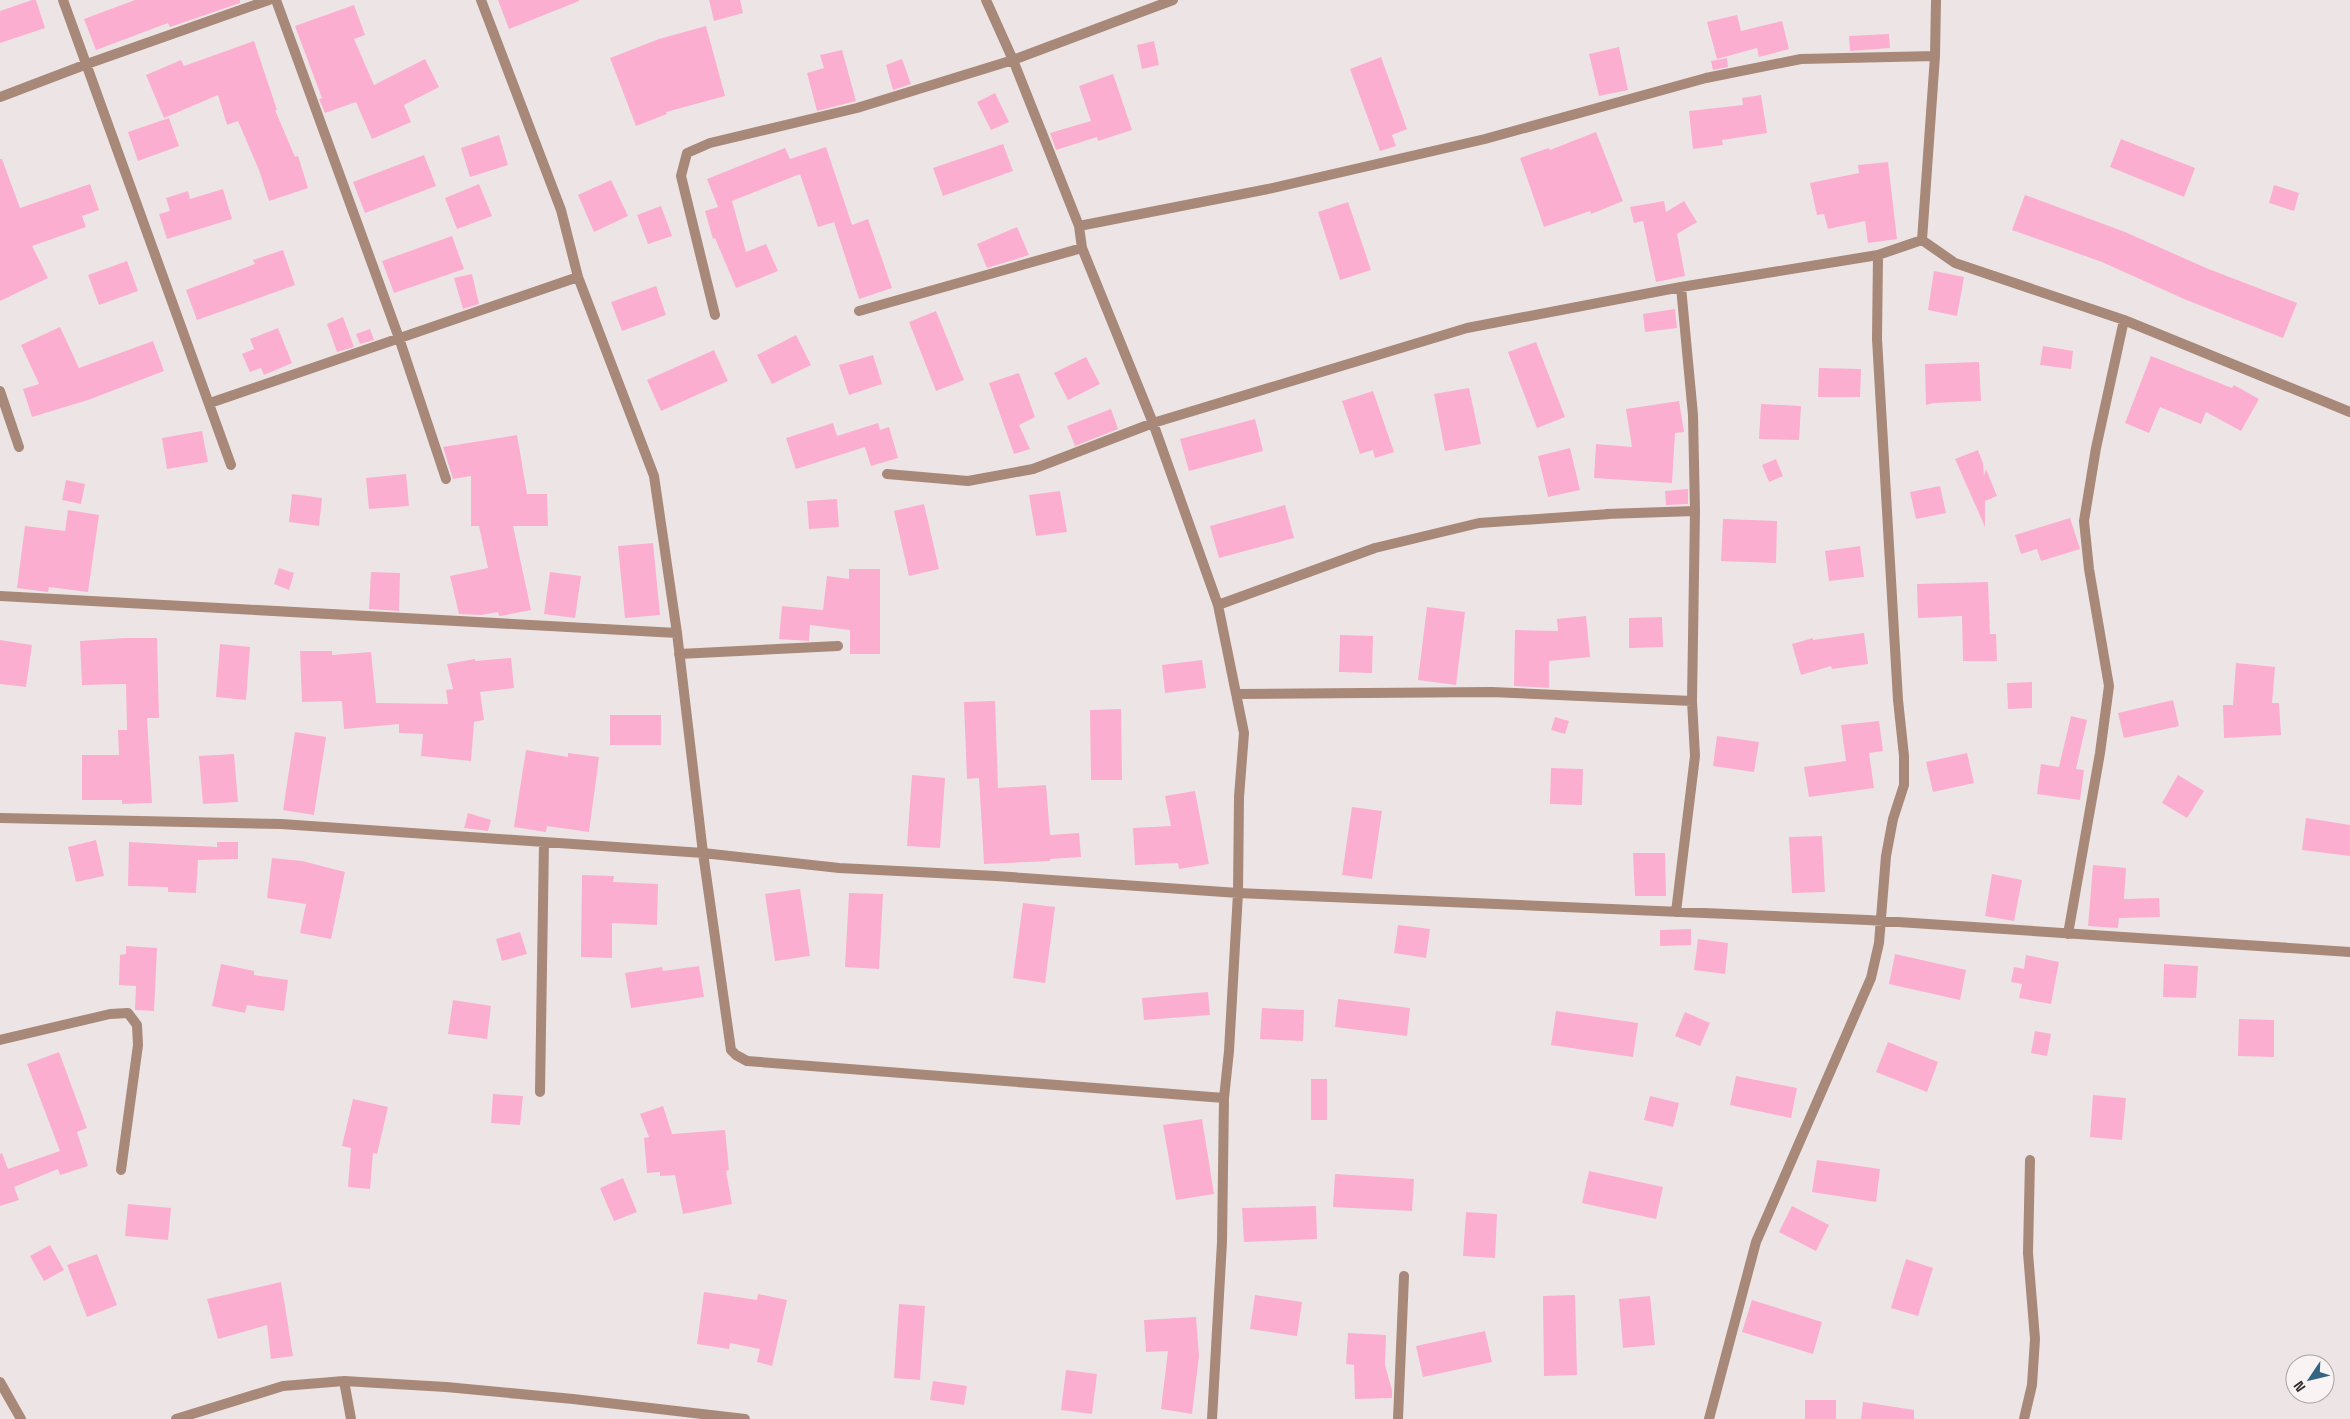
<svg xmlns="http://www.w3.org/2000/svg" width="2350" height="1419" font-family="'Space Grotesk',sans-serif">
<style>
.building{fill:#fcaed1}
.lines{fill:none;stroke-linecap:round;stroke-linejoin:round}
.service{stroke:#a88878;stroke-width:10}
.minor{stroke:#a88878;stroke-width:10}
</style>
<rect width="100%" height="100%" fill="#ede5e5"/>
<path class="building" d="M32,0H36L45,28L0,43V11Z
M135,0H240V3L170,27L168,23L96,50L84,19Z
M498,0H579V1L509,29Z
M709,0H740L743,13L714,21Z
M354,5L365,35L354,39L374,85L425,59L439,87L404,105L411,122L372,139L356,102L325,113L319,99L322,98L295,26Z
M1737,15L1741,31L1782,21L1789,49L1759,57L1757,48L1717,59L1707,22Z
M706,26L725,96L666,112L667,114L636,126L610,58L659,39Z
M1889,34L1890,48L1850,51L1849,36Z
M254,41L277,110H275L295,157L298,156L308,188L269,201L259,170L238,121L227,125L218,95L164,118L146,75L181,60L184,66Z
M1154,41L1159,65L1142,69L1137,45Z
M1619,47L1628,90L1599,96L1589,54Z
M842,50L856,101L817,111L807,73L824,68L820,55Z
M1381,57L1407,129L1392,135L1396,146L1380,151L1350,69Z
M1727,58L1728,67L1713,70L1711,61Z
M902,59L911,84L893,90L886,65Z
M1113,74L1132,130L1098,141L1097,137L1056,150L1050,133L1091,121L1079,86Z
M995,93L1009,122L991,130L977,102Z
M1761,95L1767,133L1722,140L1723,145L1693,149L1689,111L1743,105L1742,98Z
M169,118L179,146L138,161L128,132Z
M1596,132L1623,201L1591,214L1590,211L1544,227L1520,158L1549,148L1550,150Z
M499,135L508,165L470,177L461,148Z
M2121,139L2195,168L2184,197L2110,167Z
M1003,144L1013,171L943,196L933,168Z
M826,147L852,225L868,219L892,288L859,299L834,222L818,227L800,174L732,201L746,252L766,244L778,271L736,288L715,238L713,239L705,211L718,207L707,179L785,148L790,159Z
M424,155L436,186L365,213L353,182Z
M0,159H2L20,208L90,184L99,210L82,216L86,227L32,246L48,278L0,301Z
M1888,162L1897,239L1868,243L1865,221L1828,229L1824,214L1817,215L1810,183L1859,173L1858,165Z
M611,180L628,216L594,232L578,195Z
M479,184L492,216L457,229L445,198Z
M2274,185L2299,193L2294,211L2269,203Z
M223,189L232,219L167,239L159,214L170,211L166,198L188,191L190,199Z
M2025,195L2125,232L2206,268L2297,303L2283,338L2184,299L2102,262L2012,230Z
M1664,201L1666,212L1684,201L1697,222L1677,234L1685,276L1656,282L1643,221L1634,223L1630,207Z
M1348,202L1371,270L1340,280L1318,212Z
M661,206L672,236L648,244L637,215Z
M1017,227L1029,255L987,268L977,244Z
M452,236L464,269L394,293L382,261Z
M283,250L295,285L197,320L186,290L255,264L253,260Z
M127,261L138,291L99,305L88,275Z
M1934,271L1964,277L1957,316L1928,310Z
M472,274L479,304L463,309L454,278Z
M656,286L666,315L622,331L611,302Z
M1675,309L1677,328L1645,332L1643,314Z
M936,311L964,380L936,391L909,322Z
M343,317L354,347L337,352L327,324Z
M60,327L79,368L153,341L164,371L88,400L32,417L23,389L39,384L21,345Z
M278,328L292,363L264,375L261,368L250,372L242,354L254,349L250,339Z
M370,329L374,340L360,344L356,334Z
M796,335L811,365L772,384L757,355Z
M1536,342L1565,417L1537,428L1508,352Z
M2043,346L2073,351L2071,369L2040,365Z
M714,350L728,381L661,411L647,380Z
M873,355L882,384L849,395L839,365Z
M2151,356L2232,388L2234,385L2259,399L2241,431L2206,412L2201,424L2160,407L2149,433L2125,423Z
M1086,357L1100,384L1068,400L1054,373Z
M1979,362L1981,401L1934,403L1926,405L1925,364Z
M1819,368L1861,369L1860,397H1818Z
M1019,373L1035,417L1019,425L1030,449L1014,454L989,383Z
M1469,388L1481,444L1445,451L1434,394Z
M1373,391L1394,452L1375,458L1373,450L1360,454L1342,401Z
M1679,401L1684,432L1675,433L1672,483L1594,478L1596,444L1632,447L1626,409Z
M1761,404L1801,406L1799,440L1759,439Z
M1111,409L1118,429L1075,446L1067,426Z
M1255,419L1263,451L1189,471L1180,439Z
M833,423L837,436L878,423L880,430L889,427L898,458L871,466L865,447L796,469L786,438Z
M202,431L208,462L167,469L162,438Z
M517,435L527,494H547L548,526H513L531,610L501,616H499L498,612L481,615L459,614L450,576L488,568L479,526H471V476L453,479L443,447Z
M1570,448L1580,490L1548,497L1538,456Z
M1978,450L1983,463L1984,476L1986,469L1997,496L1985,501V527L1955,459Z
M1776,459L1783,476L1769,482L1762,465Z
M406,474L409,506L369,509L366,478Z
M66,480L85,484L81,504L62,500Z
M1940,486L1946,513L1916,519L1910,492Z
M1688,489V504L1666,505L1665,491Z
M1060,491L1067,532L1036,536L1029,495Z
M292,494L322,498L319,526L289,522Z
M837,499L839,527L809,529L807,501Z
M924,504L939,569L909,576L894,511Z
M1285,505L1294,538L1219,558L1210,526Z
M68,510L99,515L88,592L49,587L48,592L17,588L25,526L65,531Z
M2070,518L2080,549L2041,561L2037,549L2021,554L2015,535Z
M1723,519L1777,521L1776,563L1721,561Z
M653,543L660,615L625,618L618,546Z
M1860,546L1864,577L1829,581L1825,551Z
M279,568L294,573L289,590L274,584Z
M849,569H880V654H850V630L810,625L809,641L779,639L782,606L823,610L827,576L849,579Z
M371,572L400,573L399,611L369,609Z
M550,572L581,576L575,618L544,614Z
M1988,582L1990,634H1996L1997,661H1963L1962,616L1918,618L1917,584Z
M1427,607L1465,612L1456,685L1418,680Z
M1586,616L1590,657L1549,661V688L1514,686L1515,630L1558,631L1557,619Z
M1662,617L1663,647L1629,648V618Z
M1864,633L1868,664L1832,669L1831,666L1801,675L1792,644L1813,638V640Z
M1340,635L1373,636L1372,673L1339,672Z
M125,638H157L159,718H147L152,803L122,804V800H82V755H119L118,730H127L126,684L82,685L80,641Z
M0,640L32,645L26,687L0,684Z
M220,644L250,647L246,700L216,697Z
M300,651H332V655L371,652L376,703L448,704L446,690L453,689L447,664L475,659V661L511,658L514,688L480,692L484,720L474,722L471,761L421,756L423,734L399,733V724L344,729L342,701L302,702Z
M1202,660L1206,688L1165,693L1162,665Z
M2236,663L2275,667L2272,703H2279L2281,735L2224,738L2223,705H2233Z
M2032,682V708L2008,709L2007,683Z
M2173,700L2179,726L2124,738L2118,713Z
M995,701L998,788L1046,785L1050,835L1079,833L1081,857L1050,859V861L984,864L979,778L967,779L964,702Z
M1121,709L1122,780H1091L1090,710Z
M610,715H661V745H610Z
M2071,716L2087,720L2076,769L2084,770L2080,800L2037,794L2041,764L2059,767Z
M1555,717L1569,721L1565,734L1551,730Z
M1879,721L1883,751L1869,753L1874,788L1809,797L1804,767L1846,761L1841,725Z
M295,732L326,737L314,815L283,810Z
M1717,736L1759,742L1754,772L1713,766Z
M526,750L568,757V753L599,757L589,832L547,826L546,832L514,827Z
M1967,753L1974,783L1933,792L1926,762Z
M234,754L238,802L203,804L199,756Z
M1551,768L1583,769L1582,805L1550,804Z
M912,775L945,778L940,848L907,846Z
M2178,775L2204,791L2187,818L2162,803Z
M1195,791L1209,864L1179,869L1178,863L1135,865L1133,828L1171,826L1165,796Z
M1352,807L1382,811L1372,879L1342,875Z
M468,813L491,820L488,831L464,828Z
M2306,818L2350,825V856L2302,850Z
M1822,836L1825,892L1792,893L1789,837Z
M96,840L104,876L76,882L68,847Z
M129,842L217,847V842H238V859L198,860L196,893L168,892V887L128,886Z
M1633,853H1665L1666,896H1635Z
M272,858L302,861L345,872L331,939L300,933L306,904L267,898Z
M2093,865L2126,868L2124,899L2159,898L2160,917L2119,918L2118,928L2088,926Z
M1992,874L2022,880L2014,921L1985,916Z
M582,875L614,876L613,882L658,884L657,925L612,923V958L581,957Z
M800,889L810,956L775,961L765,894Z
M849,893L883,894L879,969L845,967Z
M1023,903L1055,907L1045,983L1013,978Z
M1398,925L1430,929L1426,958L1394,953Z
M1691,929V945L1660,946V930Z
M520,932L527,954L502,961L496,939Z
M1698,939L1728,943L1725,974L1694,970Z
M126,946L157,948L154,1011L135,1010L136,986L119,985L120,955L126,954Z
M1895,954L1966,970L1960,1000L1889,984Z
M2026,955L2059,962L2051,1004L2019,998L2022,984L2011,982L2014,967L2024,969Z
M221,964L254,971V975L288,980L284,1011L247,1005L245,1013L212,1006Z
M2164,964L2198,966L2196,998L2163,997Z
M699,966L704,997L631,1008L625,973L662,967L663,971Z
M1208,992L1210,1015L1144,1020L1142,998Z
M1338,999L1410,1008L1407,1036L1335,1027Z
M453,1000L491,1006L487,1039L448,1034Z
M1262,1008L1304,1010L1303,1041L1260,1039Z
M1556,1011L1638,1023L1633,1057L1551,1045Z
M1685,1012L1710,1023L1700,1046L1675,1036Z
M2239,1019L2274,1020V1057L2238,1056Z
M2035,1031L2051,1034L2047,1056L2031,1053Z
M1888,1042L1938,1062L1927,1092L1876,1072Z
M59,1052L87,1128L77,1132L88,1166L60,1175L58,1169L14,1187L19,1200L0,1206V1154L2,1153L8,1169L60,1151L27,1064Z
M1736,1076L1797,1088L1791,1118L1730,1105Z
M1311,1079H1327V1120H1311Z
M493,1094L523,1096L520,1125L491,1123Z
M2093,1095L2126,1098L2122,1140L2090,1137Z
M1650,1096L1679,1103L1673,1127L1644,1120Z
M353,1099L388,1107L377,1154L373,1153L370,1189L348,1187L351,1148L342,1146Z
M663,1106L672,1134L725,1130L729,1170L726,1171L732,1204L683,1214L675,1175L660,1176V1172L647,1173L644,1138L649,1137L640,1114Z
M1202,1119L1214,1194L1176,1200L1163,1125Z
M1817,1160L1880,1169L1876,1202L1812,1192Z
M1589,1171L1663,1187L1656,1219L1582,1203Z
M1335,1174L1414,1179L1412,1211L1333,1207Z
M623,1178L637,1212L614,1221L600,1188Z
M128,1204L171,1208L168,1240L125,1236Z
M1316,1206L1317,1239L1244,1242L1242,1208Z
M1792,1206L1829,1225L1816,1251L1779,1232Z
M1466,1212L1497,1214L1495,1258L1463,1256Z
M50,1245L64,1270L44,1281L30,1256Z
M97,1254L117,1305L87,1317L67,1265Z
M1906,1259L1933,1268L1918,1316L1891,1308Z
M281,1282L293,1356L271,1359L267,1325L218,1339L207,1299Z
M704,1292L757,1300L758,1294L787,1300L772,1366L757,1362L760,1349L730,1343L729,1349L697,1344Z
M1255,1295L1302,1302L1297,1336L1250,1329Z
M1575,1295L1577,1375L1544,1376L1543,1296Z
M1650,1296L1655,1345L1623,1348L1619,1299Z
M1752,1300L1822,1322L1813,1354L1742,1332Z
M899,1304L925,1306L920,1380L894,1378Z
M1196,1317L1199,1356L1192,1414L1161,1409L1168,1351L1146,1352L1144,1320Z
M1485,1331L1492,1362L1423,1377L1416,1346Z
M1348,1333L1386,1335L1385,1365L1392,1390V1398L1355,1399L1354,1365L1346,1364Z
M1066,1370L1097,1374L1092,1414L1061,1410Z
M933,1381L967,1386L964,1405L930,1400Z
M1805,1400H1836V1419H1805Z
M1863,1402L1914,1410V1419H1861Z"/>
<g class="lines">
<path class="service" d="M2024,1419L2032,1385L2035,1339L2028,1253L2030,1160"/>
<path class="minor" d="M63,0L231,465
M276,0L399,338L446,479
M481,0L561,210L578,277L654,476L677,633L703,853L731,1050L736,1055L747,1061L1224,1098
M986,0L1013,60L1079,226L1082,248L1153,423L1218,605L1244,733L1239,797L1238,893L1229,1051L1224,1098L1222,1242L1212,1419
M0,97L87,64L269,0
M1079,226L1268,189L1485,139L1706,78L1801,59L1935,56
M1922,240L1955,263L2124,320L2350,412
M1922,240L1935,56L1936,0
M859,311L1082,248
M715,315L681,176L687,153L710,143L857,108L1013,60L1173,0
M0,391L19,447
M210,403L578,277
M887,474L968,481L1033,469L1153,423L1467,328L1681,287L1878,255L1922,240
M1606,514L1695,511
M0,596L677,633
M1218,605L1375,548L1479,523L1610,514
M679,654L838,646
M1236,694L1492,692L1692,701
M0,818L281,824L703,853L839,868L996,876L1238,893L1868,920L2350,952
M1676,912L1695,756L1692,701L1695,511L1693,415L1681,287
M2068,934L2100,753L2109,686L2089,569L2084,521L2096,448L2124,320
M0,1040L110,1014L128,1013L137,1025L138,1045L121,1170
M540,1092L544,842
M344,1381L351,1419
M0,1382L21,1419
M176,1419L283,1386L344,1381L446,1387L573,1399L745,1419
M1398,1419L1404,1276
M1709,1419L1756,1242L1871,978L1879,943L1886,856L1893,819L1904,785V756L1898,700L1877,339L1878,255"/>
</g>
<g transform="translate(2310 1379) rotate(235)"><circle r="24" fill="#faf3f3" stroke="#a9a3a3"/>
<path d="M0-4L9 19L0 12L-9 19Z" fill="#336583"/>
<text y="-8" font-size="14" font-weight="bold" text-anchor="middle" fill="#2f2c2c">N</text>
</g>
</svg>
